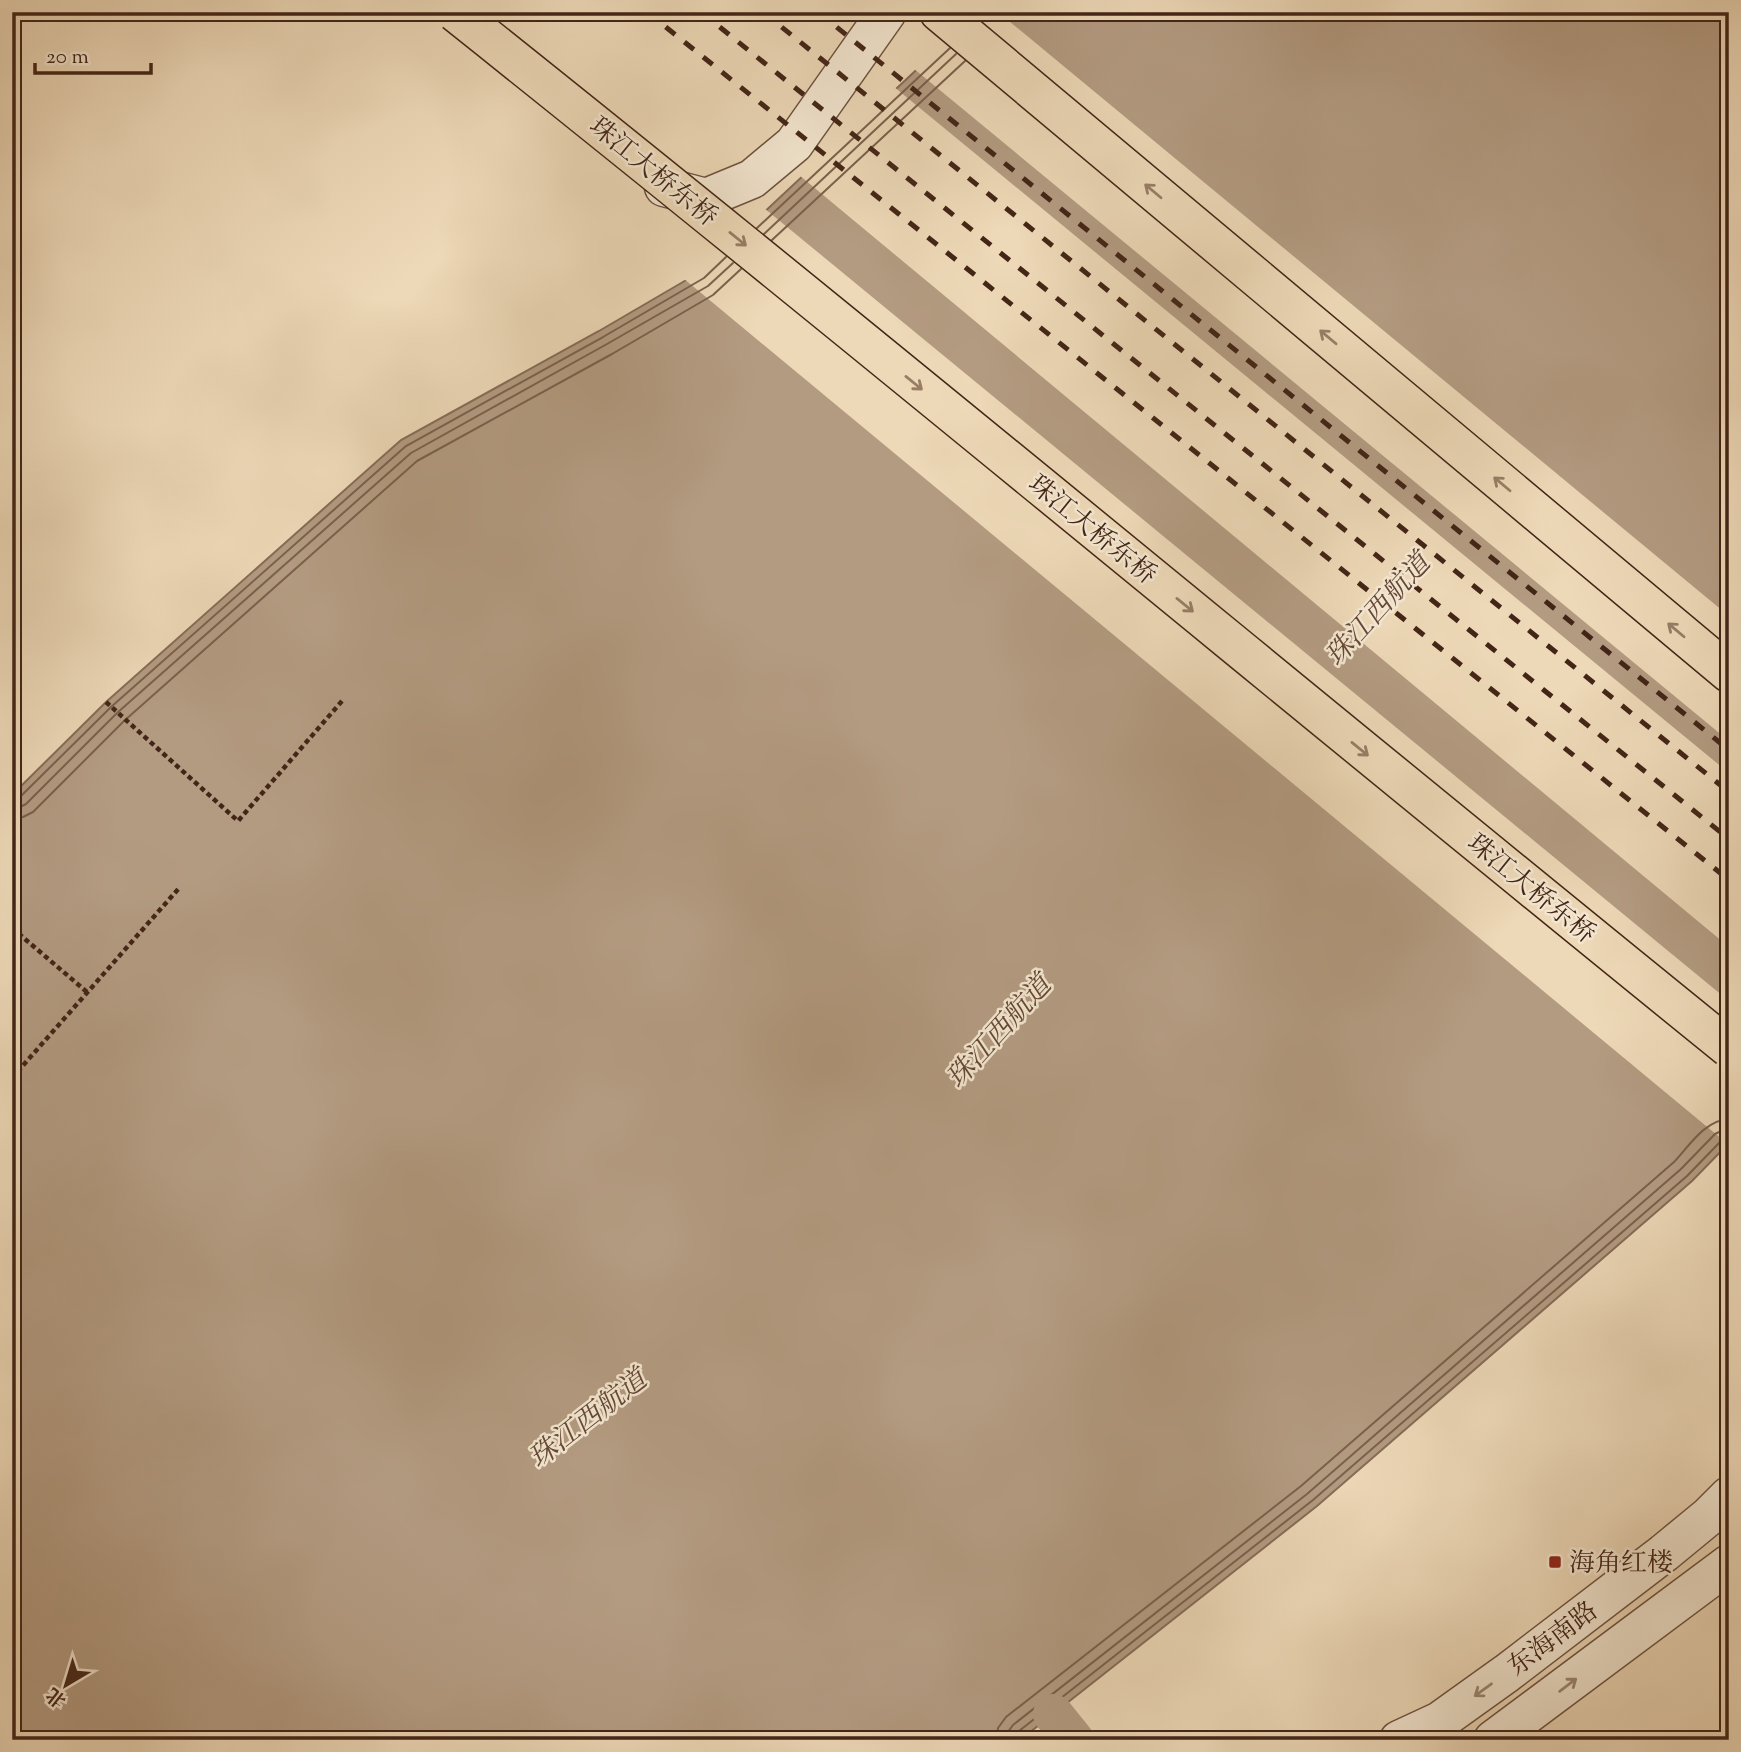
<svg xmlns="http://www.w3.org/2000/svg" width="1741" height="1752" font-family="'Sorts Mill Goudy','Noto Serif SC',serif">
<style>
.water{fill:#b39b81;stroke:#866c57;stroke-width:2}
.pier{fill:#edd8b7}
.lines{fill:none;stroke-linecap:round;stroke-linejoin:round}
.shore{stroke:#7b604c;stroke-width:2}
.canal{stroke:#b39b81;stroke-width:40}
.minor-casing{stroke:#6e523f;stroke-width:41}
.highway-casing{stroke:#432517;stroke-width:41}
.path{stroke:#432517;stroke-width:4.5;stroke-dasharray:5 3.5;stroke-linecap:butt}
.minor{stroke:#f3e6d0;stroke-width:38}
.highway{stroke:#edd8b7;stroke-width:38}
.rail{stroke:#432517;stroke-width:5;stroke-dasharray:12 12;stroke-linecap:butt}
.highway-bridge-casing{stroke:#432517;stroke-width:41;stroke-linecap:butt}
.highway-bridge{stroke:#edd8b7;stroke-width:38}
.oneway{stroke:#987e67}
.oneway2{stroke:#9b8674}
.poi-dot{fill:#8f2418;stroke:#f3e6d0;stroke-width:2.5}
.labels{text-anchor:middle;stroke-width:5;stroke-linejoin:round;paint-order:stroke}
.street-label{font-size:26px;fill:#432517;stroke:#f3e6d0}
.poi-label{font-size:26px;fill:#432517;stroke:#f3e6d0;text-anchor:start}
.water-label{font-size:28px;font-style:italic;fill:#654837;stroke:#f3e6d0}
</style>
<rect width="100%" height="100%" fill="#edd8b7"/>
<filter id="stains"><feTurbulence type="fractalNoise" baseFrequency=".00286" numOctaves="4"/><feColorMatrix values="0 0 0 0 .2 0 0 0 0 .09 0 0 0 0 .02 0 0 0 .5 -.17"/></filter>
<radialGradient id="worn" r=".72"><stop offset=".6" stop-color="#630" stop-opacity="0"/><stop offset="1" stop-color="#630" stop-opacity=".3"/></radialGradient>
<path class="water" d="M971,12H1729V1143L1692,1181L1317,1506L1020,1740H12V795L106,702L401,440L599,331L700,272L958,31Z"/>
<path class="pier" d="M966,12H998L1729,616V741L913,68L955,29Z
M893,86L1729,773V947L799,175Z
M764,208L1729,1001V1145L683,278L698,269Z"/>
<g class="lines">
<path class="shore" d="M757,228L950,48
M764,234L956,54
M772,240L965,61
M12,799L20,797L111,707L406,446L603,337L704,278L726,257
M12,808L20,807L26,804L117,713L411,453L607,344L708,286L733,263
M12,819L23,817L33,812L124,721L417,461L612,354L713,295L741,269
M997,1740L998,1728L1006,1717L1301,1486L1674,1162C1689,1146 1705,1120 1729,1119
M1007,1740L1008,1732L1013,1725L1307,1494L1681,1169L1715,1134L1721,1131L1729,1130
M1016,1740V1735L1019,1731L1313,1500L1687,1176L1721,1141L1729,1139"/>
<path class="canal" d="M1053,1714L1074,1740"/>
<defs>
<path id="minor" d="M664,187L706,198L752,179L794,144L887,12
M1399,1740L1440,1721L1507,1673L1664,1553L1709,1516L1729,1496
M1493,1740L1729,1564"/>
<path id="highway" d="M939,12L1729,673"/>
</defs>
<use href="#minor" class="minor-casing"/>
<use href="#highway" class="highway-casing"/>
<path class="path" d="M106,702L238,821L342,701
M12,928L87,992
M12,1078L180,887"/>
<use href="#minor" class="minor"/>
<use href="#highway" class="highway"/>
<path class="rail" d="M647,12L1729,880
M701,12L1729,839
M763,12L1729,792
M818,12L1729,750"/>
<defs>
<path id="highway-bridge" d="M455,12C883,353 1304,704 1729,1048"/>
</defs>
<use href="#highway-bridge" class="highway-bridge-casing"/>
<use href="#highway-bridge" class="highway-bridge"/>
</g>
<defs><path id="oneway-shaft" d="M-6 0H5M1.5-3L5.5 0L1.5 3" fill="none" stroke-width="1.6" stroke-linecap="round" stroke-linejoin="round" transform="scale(1.75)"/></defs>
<g class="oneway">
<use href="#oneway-shaft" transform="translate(1153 191) rotate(-140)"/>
<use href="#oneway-shaft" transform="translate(738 239) rotate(39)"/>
<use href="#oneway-shaft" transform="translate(1328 337) rotate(-140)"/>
<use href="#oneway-shaft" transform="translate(914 383) rotate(39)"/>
<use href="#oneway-shaft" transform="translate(1502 484) rotate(-140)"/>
<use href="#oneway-shaft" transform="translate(1185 605) rotate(39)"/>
<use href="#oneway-shaft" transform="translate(1676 630) rotate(-140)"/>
<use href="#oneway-shaft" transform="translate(1360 749) rotate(39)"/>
</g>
<g class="oneway2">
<use href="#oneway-shaft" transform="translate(1568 1685) rotate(-37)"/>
<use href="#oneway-shaft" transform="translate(1483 1690) rotate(144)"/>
</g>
<rect class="poi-dot" x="1548" y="1555" width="14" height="14" rx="3.5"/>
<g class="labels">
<g class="street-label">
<text transform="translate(654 171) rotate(39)" y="9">珠江大桥东桥</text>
<text transform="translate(1093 529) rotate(39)" y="9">珠江大桥东桥</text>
<text transform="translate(1532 888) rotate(39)" y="9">珠江大桥东桥</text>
<text transform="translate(1552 1638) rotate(-37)" y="9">东海南路</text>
</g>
<g class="poi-label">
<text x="1569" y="1571">海角红楼</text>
</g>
<g class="water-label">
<text transform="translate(1377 609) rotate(-48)" y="10">珠江西航道</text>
<text transform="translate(998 1031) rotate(-48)" y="10">珠江西航道</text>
<text transform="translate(587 1418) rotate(-38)" y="10">珠江西航道</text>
</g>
</g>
<rect width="1741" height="1752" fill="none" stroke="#edd8b7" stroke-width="42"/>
<rect x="14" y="14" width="1713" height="1724" fill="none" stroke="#432517" stroke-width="3.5"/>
<rect x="21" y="21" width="1699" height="1710" fill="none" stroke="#432517" stroke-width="2"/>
<g transform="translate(66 1685) rotate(218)" stroke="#f3e6d0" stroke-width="5" paint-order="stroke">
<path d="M0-5L12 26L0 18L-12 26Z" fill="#432517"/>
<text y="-10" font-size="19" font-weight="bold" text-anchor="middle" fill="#432517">北</text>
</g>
<path d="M35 63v10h116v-10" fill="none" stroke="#432517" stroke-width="3.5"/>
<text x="46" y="63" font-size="21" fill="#432517" stroke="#f3e6d0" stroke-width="5" paint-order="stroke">20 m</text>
<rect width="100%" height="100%" filter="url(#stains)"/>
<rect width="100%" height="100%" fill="url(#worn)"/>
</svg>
